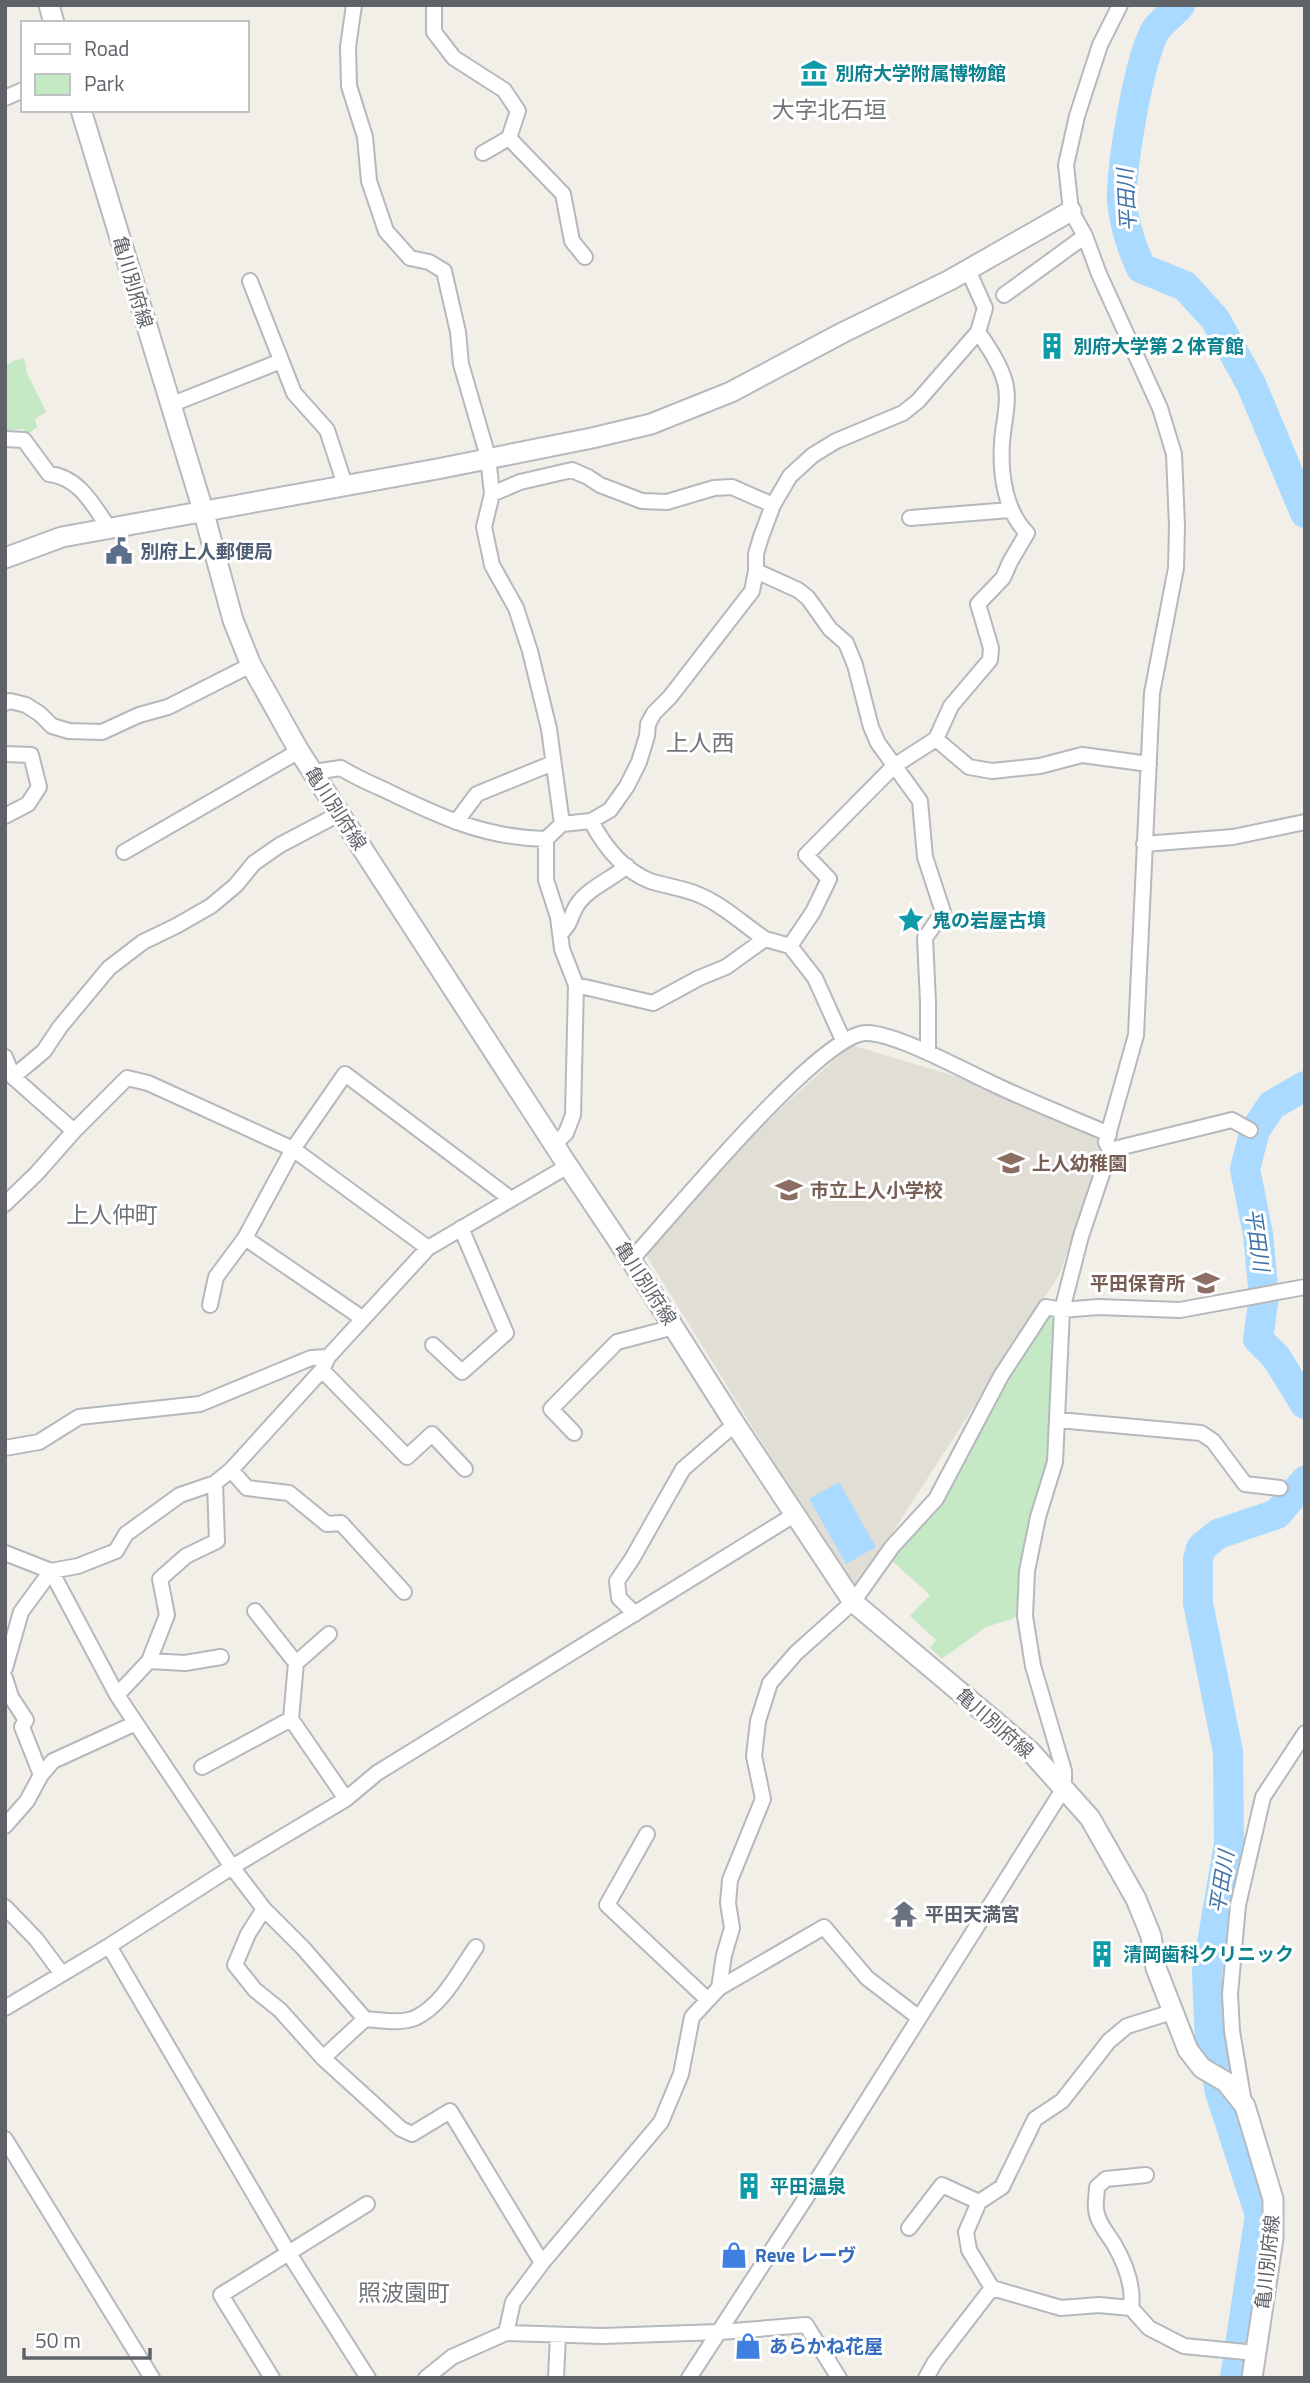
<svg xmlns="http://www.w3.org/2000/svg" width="1310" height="2383" font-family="'Titillium Web','Noto Sans JP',sans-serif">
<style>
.education{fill:#e1ded6}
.green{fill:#c5e8c5}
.water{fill:#aadaff}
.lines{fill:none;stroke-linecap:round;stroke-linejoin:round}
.river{stroke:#aadaff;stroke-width:30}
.street-casing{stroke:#b5b8bc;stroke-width:18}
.secondary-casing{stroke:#b6babf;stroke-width:23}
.street{stroke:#fff;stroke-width:14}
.secondary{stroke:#fff;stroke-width:19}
.labels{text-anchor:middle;stroke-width:6;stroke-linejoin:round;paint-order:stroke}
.culture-label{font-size:19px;font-weight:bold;fill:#0d838f;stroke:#fff;text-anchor:start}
.street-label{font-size:19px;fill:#5f6368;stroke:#fff}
.service-label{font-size:19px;font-weight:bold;fill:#4e5e75;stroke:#fff;text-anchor:start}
.education-label{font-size:19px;font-weight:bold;fill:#785e54;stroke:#fff;text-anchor:start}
.worship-label{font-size:19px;font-weight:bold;fill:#5b616d;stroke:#fff;text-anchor:start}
.shop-label{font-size:19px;font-weight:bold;fill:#366cbe;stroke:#fff;text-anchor:start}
.water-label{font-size:21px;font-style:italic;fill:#4174aa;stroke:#fff}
.quarter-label{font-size:23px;fill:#70757a;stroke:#fff}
</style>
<rect width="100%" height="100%" fill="#f1efe8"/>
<path class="education" d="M851,1045L972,1081L1106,1142L1059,1275L854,1592L645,1253L741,1144Z"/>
<path class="green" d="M24,358L27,373L46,412L35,419L37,427L27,435L23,429L5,431V366L13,361Z
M1048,1313L1056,1315L1049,1461L1028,1535L1015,1618L986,1627L942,1659L930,1648L936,1640L910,1616L930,1595L889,1558L966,1455Z"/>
<path class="water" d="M839,1482L876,1547L846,1564L809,1499Z"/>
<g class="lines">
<path class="river" d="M1180,5C1173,13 1164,20 1157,28C1140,51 1120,171 1122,201C1124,225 1131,246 1141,268L1185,286L1215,319L1251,384L1305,513
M1305,1086L1272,1105L1255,1130L1245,1169L1258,1234L1264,1297L1258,1339L1276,1357L1305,1404
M1235,2378L1260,2215L1220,2092L1210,2042L1207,1972L1229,1844L1228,1752L1198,1603V1560L1201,1548L1218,1534L1277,1514L1305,1481"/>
<defs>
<path id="street" d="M354,5L348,47L349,86L365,137L369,181L386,231L410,258L429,262L444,271L458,332L461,364L488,457L492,494L484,527L492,565L516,608L530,651L549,729L562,824L546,839V880L558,917L562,949L576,985L573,1115L566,1133L554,1145
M434,5V32L454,58L504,90L518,111L509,138L483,153
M5,98L23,90
M509,138L563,194L572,241L585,257
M250,281L294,393L327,430L345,485
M1004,295L1085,236
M170,405L281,361
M5,439L24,440L49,474C79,477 93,505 109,528
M492,494L520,482L572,470L588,477L600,485L642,501L667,502L714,488L732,487L773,505
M910,518L1010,510
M756,571L798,590L808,598L830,629L846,643L855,665L871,727L878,743L920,801L925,857L943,912L925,938L928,1002V1053
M5,703L10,701L26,705L40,714L52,726L69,731L102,732L139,715L168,707L251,665
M936,739L969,767L992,771L1040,766L1082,755L1149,764
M5,754L31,755L39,787L28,804L5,816
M313,772L341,768C355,777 369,783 385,790C438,816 485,838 546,839
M591,821C604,846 623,870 650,881C666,886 682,888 697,894C722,904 743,924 765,939
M456,822L477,794L553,763
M562,824L591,821L610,810L627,786L639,762L647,736L648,724L654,713L670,697L752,591L756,571V554L761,537L773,505L790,476L813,455L836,441L903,413L918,401L978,332L985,308L968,270
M1144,844L1233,837L1305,822
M124,852L299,751
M560,934C573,921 569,918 577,905C588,888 612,879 627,866
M576,985L653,1003L699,978L726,967L765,939L790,946
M843,1040L815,978L790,946L813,912L829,879L806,855L894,766L936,739L951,706L990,660L991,648L978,604L1003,578L1010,562L1027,533C1005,511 1000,474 1002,443C1003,423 1011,399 1004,379C999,362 988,346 978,332
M5,1057L13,1077L74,1131L37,1173L5,1204
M13,1077L44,1051L60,1027L109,968L143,942L176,926L211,906L236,885L254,863L280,845L339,814
M74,1131L127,1078L148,1083L293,1149L428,1248
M1110,1150L1232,1120L1250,1130
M631,1260C668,1220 822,1031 867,1033C898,1034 961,1069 991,1083C1029,1101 1069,1117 1109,1134
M210,1305L216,1277L245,1238
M362,1318L245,1238L293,1149L345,1074L511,1199
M433,1345L462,1372L506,1333L461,1228
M322,1370L407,1457L432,1434L465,1469
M1058,1420L1201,1433L1213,1441L1245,1484L1280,1488
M574,1433L551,1409L617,1342L674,1327
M5,1448L39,1442L79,1417L200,1404L311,1358L328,1357L428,1248L568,1166
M231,1470L247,1488L289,1493L327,1524L341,1523L404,1592
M5,1553L51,1571L117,1695L232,1867L264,1909L303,1948L365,2019C381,2020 400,2024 415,2018C443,2005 459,1971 476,1947
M255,1611L296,1663L291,1719L346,1799
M635,1614L619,1598L617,1581L632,1559L683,1469L735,1424
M149,1661L185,1663L221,1657
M296,1663L329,1634
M5,1668L21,1612L51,1571L78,1566L116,1551L126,1534L180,1495L215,1483L231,1470L322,1370L328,1357
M5,1678L11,1697L26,1720L22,1727L41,1775
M117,1695L149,1661L167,1615L160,1579L186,1556L217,1541L215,1483
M202,1767L291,1719
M5,1826L27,1801L41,1775L53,1761L136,1723
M647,1834L607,1905L708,2000
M5,1907L36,1939L62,1974
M264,1909L248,1934L235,1965L255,1990L280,2010L323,2058L401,2129L412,2134L450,2111L542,2263
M109,1946L288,2252L368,2378
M719,1988L724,1955L732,1928L728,1903L730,1880L763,1799L754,1756L758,1721L770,1683L796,1653L853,1602L892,1547L936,1499L1001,1376L1046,1307L1062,1310L1098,1307L1180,1310L1305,1287
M5,2008L109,1946L232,1867L346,1799L377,1773L794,1515
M323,2058L365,2019
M1244,2103L1232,2031L1230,1994L1238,1905L1263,1797L1305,1733
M5,2139L152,2378
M909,2228L942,2185L979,2202
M992,2288L969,2250L966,2232L979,2202L1002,2187L1035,2119L1062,2101L1109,2041L1127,2026L1172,2012
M1131,2308C1134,2286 1125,2263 1114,2244C1107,2233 1097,2222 1096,2209C1095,2202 1097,2194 1097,2187L1106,2179L1146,2175
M506,2333L513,2302L542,2263L661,2122L681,2074L692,2017L719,1988L824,1927L867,1978L918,2017
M272,2378L221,2295L367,2204
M426,2378L452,2357L506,2333L602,2336L720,2332L806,2325L839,2378
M556,2378L558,2335
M689,2378L807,2196L1064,1788V1771L1033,1666L1025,1616L1027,1571L1038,1517L1055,1462L1062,1310L1081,1236L1110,1150L1106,1142L1136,1035L1152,693L1176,568L1177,526L1174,454L1160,408L1099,274L1085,236L1071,211L1066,165L1077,116L1100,45L1120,5
M926,2378L935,2362L992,2288L1061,2308L1099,2305L1131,2308L1149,2328L1184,2346L1256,2353"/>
<path id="secondary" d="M49,5L54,23
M81,110L203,510L233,620L251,665L299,751L568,1166L631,1260L735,1424L853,1602L1030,1751L1090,1818L1136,1899L1151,1936L1156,1968L1188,2050L1202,2068L1226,2082L1245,2106L1273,2199V2238L1252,2378
M5,558L62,537L437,469L592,438L651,424L731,392L842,333L950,280L1071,211"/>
</defs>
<use href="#street" class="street-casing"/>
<use href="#secondary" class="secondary-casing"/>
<use href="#street" class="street"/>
<use href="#secondary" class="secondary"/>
</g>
<defs>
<symbol id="museum-bare" viewBox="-9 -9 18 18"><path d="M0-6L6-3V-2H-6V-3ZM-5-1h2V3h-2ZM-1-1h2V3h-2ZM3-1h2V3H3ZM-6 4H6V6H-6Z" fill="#0f9aa8" stroke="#fff" stroke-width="2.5" paint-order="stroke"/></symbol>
<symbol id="building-bare" viewBox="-9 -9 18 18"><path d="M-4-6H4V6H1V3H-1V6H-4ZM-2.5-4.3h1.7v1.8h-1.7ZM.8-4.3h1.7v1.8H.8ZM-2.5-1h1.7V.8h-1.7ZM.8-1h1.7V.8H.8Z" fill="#0f9aa8" stroke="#fff" stroke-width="2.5" paint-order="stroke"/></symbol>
<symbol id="civic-bare" viewBox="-9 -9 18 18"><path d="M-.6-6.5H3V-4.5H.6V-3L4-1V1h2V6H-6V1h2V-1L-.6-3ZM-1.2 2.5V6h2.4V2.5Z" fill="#5c6f8a" stroke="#fff" stroke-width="2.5" paint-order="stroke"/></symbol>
<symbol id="sight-bare" viewBox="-9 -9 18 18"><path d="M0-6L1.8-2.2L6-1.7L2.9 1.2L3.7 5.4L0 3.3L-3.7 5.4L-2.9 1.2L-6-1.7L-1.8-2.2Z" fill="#0f9aa8" stroke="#fff" stroke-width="2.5" paint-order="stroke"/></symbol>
<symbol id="school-bare" viewBox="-9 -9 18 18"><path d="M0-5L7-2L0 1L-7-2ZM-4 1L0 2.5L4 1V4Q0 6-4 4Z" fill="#8d6e63" stroke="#fff" stroke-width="2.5" paint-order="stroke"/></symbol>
<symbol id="temple-bare" viewBox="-9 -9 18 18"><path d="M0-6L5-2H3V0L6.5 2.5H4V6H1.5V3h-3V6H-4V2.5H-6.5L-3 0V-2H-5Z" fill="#6b7280" stroke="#fff" stroke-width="2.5" paint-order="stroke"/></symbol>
<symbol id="shop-bare" viewBox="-9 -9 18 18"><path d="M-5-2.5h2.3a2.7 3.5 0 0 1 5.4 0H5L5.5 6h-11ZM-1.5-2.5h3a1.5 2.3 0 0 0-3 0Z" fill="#3f7fe0" stroke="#fff" stroke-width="2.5" paint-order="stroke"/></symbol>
</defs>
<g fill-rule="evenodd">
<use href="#museum-bare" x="795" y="54" width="38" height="38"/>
<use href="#building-bare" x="1033" y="327" width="38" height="38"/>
<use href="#civic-bare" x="100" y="532" width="38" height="38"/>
<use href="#sight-bare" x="892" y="901" width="38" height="38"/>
<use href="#school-bare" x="992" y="1144" width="38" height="38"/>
<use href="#school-bare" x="770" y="1171" width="38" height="38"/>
<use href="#school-bare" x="1187" y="1264" width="38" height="38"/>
<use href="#temple-bare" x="885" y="1895" width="38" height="38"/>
<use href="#building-bare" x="1083" y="1935" width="38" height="38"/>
<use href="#building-bare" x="730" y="2167" width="38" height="38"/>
<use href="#shop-bare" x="715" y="2236" width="38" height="38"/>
<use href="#shop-bare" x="729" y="2327" width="38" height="38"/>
</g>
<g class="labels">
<g class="culture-label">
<text x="835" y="80">別府大学附属博物館</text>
<text x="1073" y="353">別府大学第２体育館</text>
<text x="932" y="927">鬼の岩屋古墳</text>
<text x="1123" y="1961">清岡歯科クリニック</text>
<text x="770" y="2193">平田温泉</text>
</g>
<g class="street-label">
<text transform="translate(133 282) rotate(73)" y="7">亀川別府線</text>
<text transform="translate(336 808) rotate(57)" y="7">亀川別府線</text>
<text transform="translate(646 1283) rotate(57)" y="7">亀川別府線</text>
<text transform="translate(995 1723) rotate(41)" y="7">亀川別府線</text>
<text transform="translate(1267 2262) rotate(-84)" y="7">亀川別府線</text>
</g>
<g class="service-label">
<text x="140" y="558">別府上人郵便局</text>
</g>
<g class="education-label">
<text x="1032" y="1170">上人幼稚園</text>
<text x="810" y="1197">市立上人小学校</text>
<text x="1185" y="1290" text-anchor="end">平田保育所</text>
</g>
<g class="worship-label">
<text x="925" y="1921">平田天満宮</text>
</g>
<g class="shop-label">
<text x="755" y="2262">Reve レーヴ</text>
<text x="769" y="2353">あらかね花屋</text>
</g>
<g class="water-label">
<text transform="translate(1127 200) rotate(-93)" y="7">平田川</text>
<text transform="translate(1257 1240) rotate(82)" y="7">平田川</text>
<text transform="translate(1222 1882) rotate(-81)" y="7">平田川</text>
</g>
<g class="quarter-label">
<text x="829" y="118">大字北石垣</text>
<text x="700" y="751">上人西</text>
<text x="112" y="1223">上人仲町</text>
<text x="404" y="2301">照波園町</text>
</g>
</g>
<rect width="1310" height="2383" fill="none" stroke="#5f6368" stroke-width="14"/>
<rect x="21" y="21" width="228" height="91" fill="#ffffff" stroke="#bfc1c3" stroke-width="2"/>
<rect x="35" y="44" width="35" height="10" fill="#ffffff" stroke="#bfc1c3" stroke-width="2"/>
<text x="84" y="56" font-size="21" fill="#5f6368">Road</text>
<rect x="35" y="74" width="35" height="21" fill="#c5e8c5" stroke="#bfc1c3" stroke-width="2"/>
<text x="84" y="91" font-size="21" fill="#5f6368">Park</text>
<path d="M24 2348v10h126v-10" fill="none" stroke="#5f6368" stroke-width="3.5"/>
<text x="35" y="2348" font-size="21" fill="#5f6368" stroke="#ffffff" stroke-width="5" paint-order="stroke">50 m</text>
</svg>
